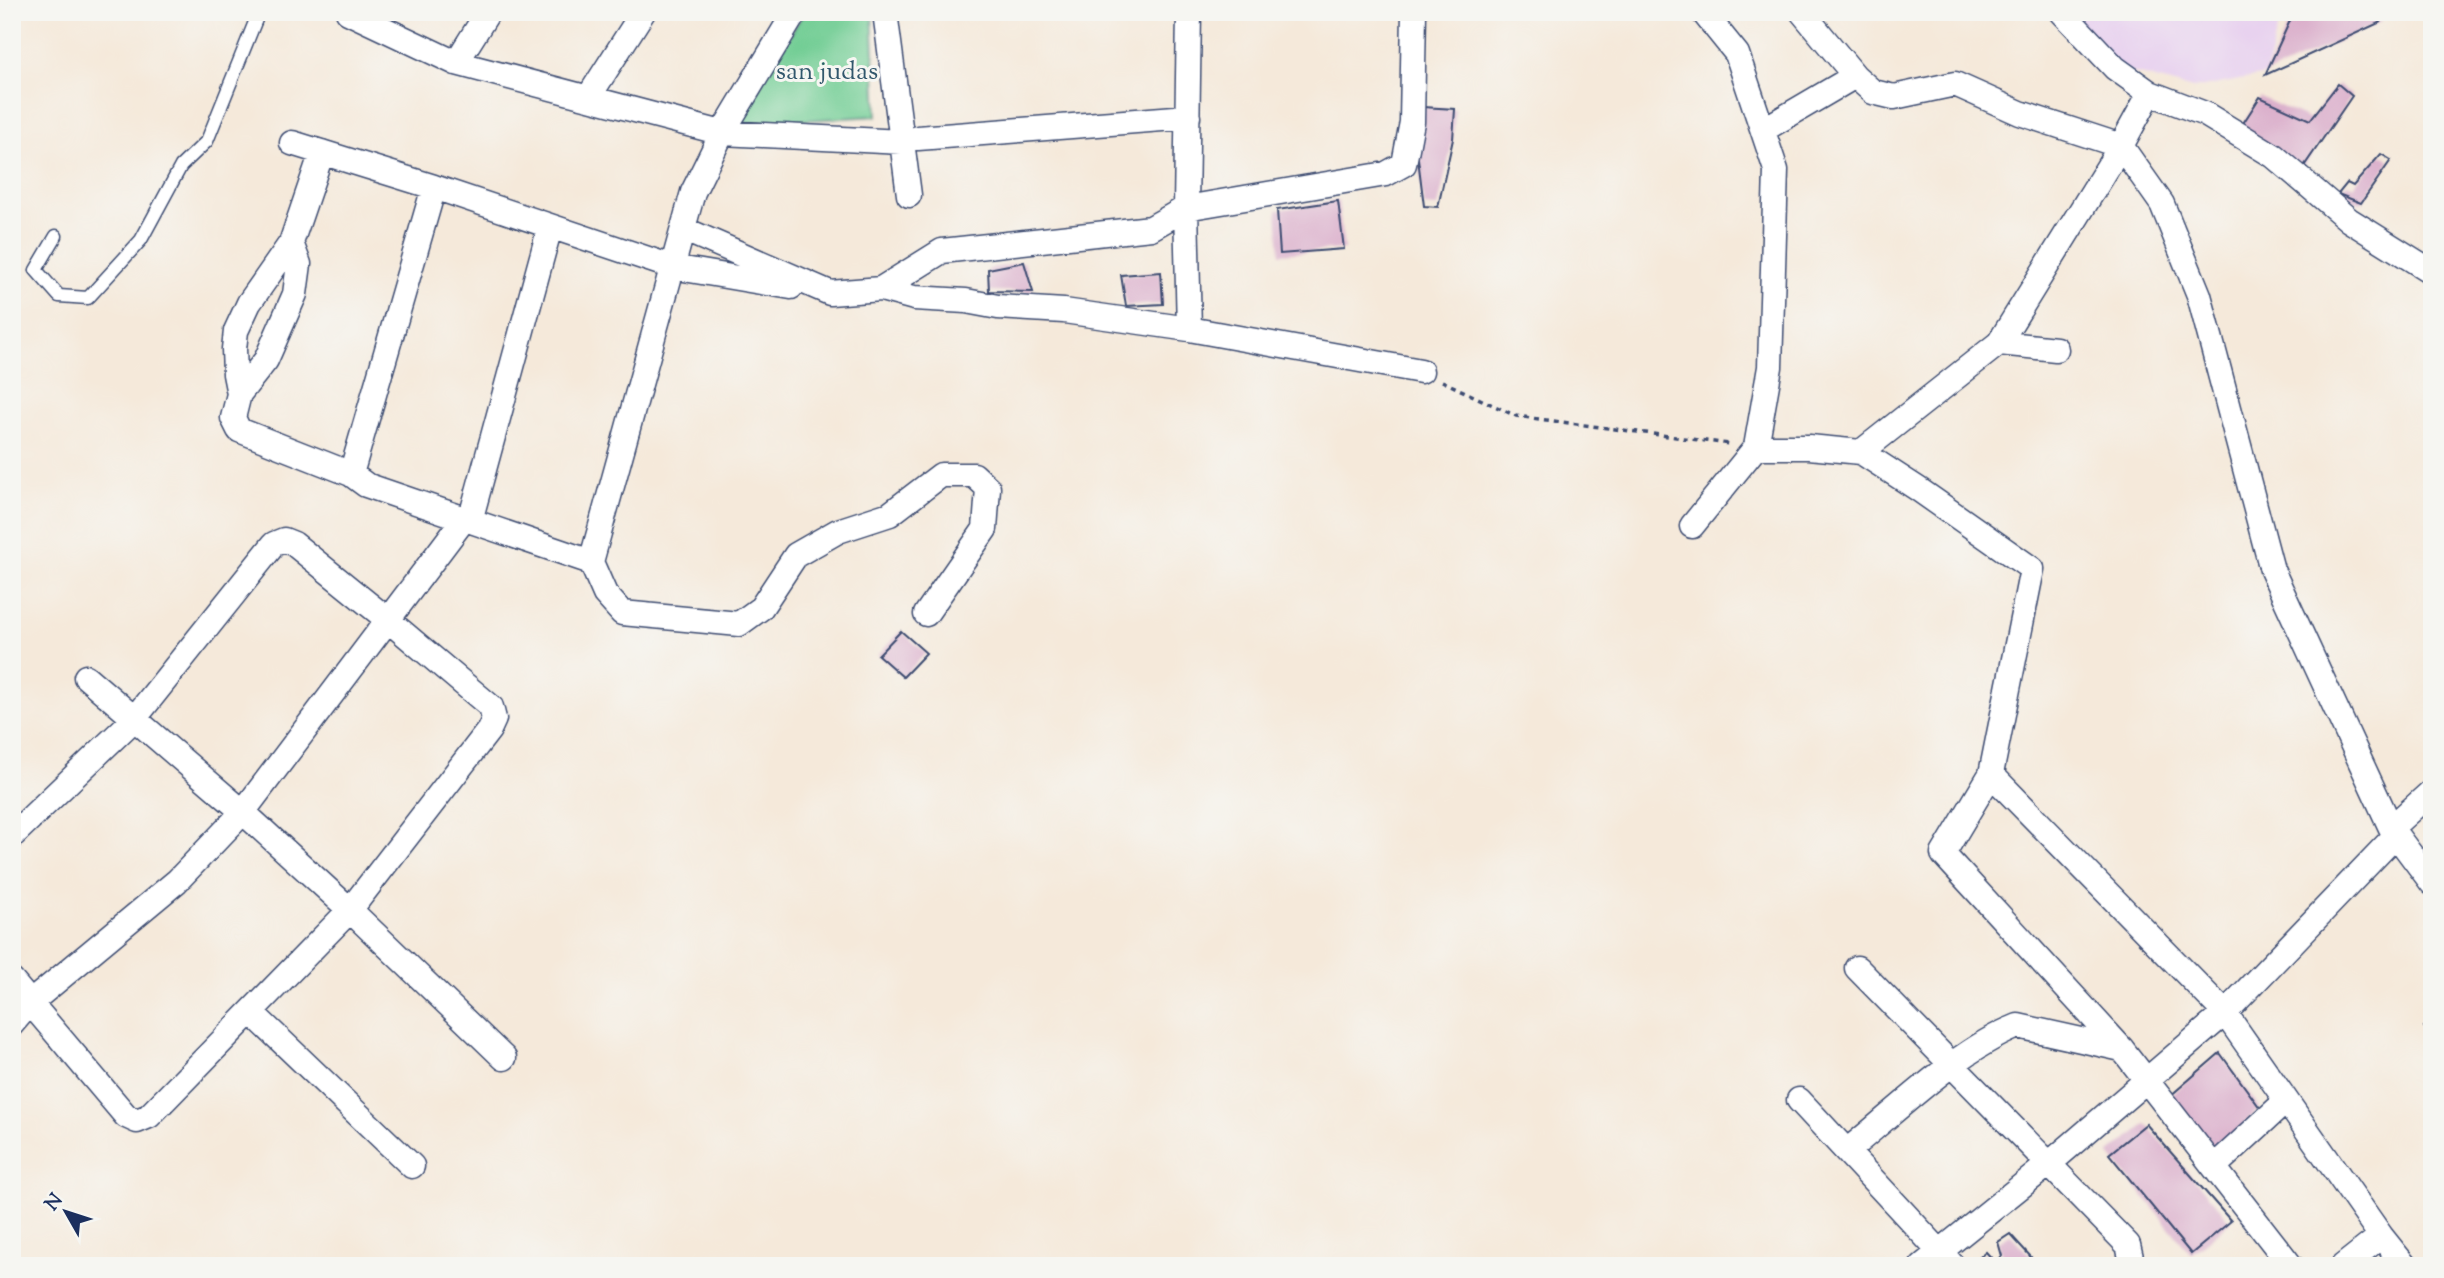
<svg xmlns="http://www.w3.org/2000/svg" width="2444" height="1278" font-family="'Sorts Mill Goudy',serif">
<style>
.built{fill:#e8d2ef}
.green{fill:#73ce95;stroke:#477e7a;stroke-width:2}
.building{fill:#dbb0cc}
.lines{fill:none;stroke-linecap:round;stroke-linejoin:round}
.lane-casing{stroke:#3c4b71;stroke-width:15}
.street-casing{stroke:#3c4b71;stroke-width:27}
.path{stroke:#3c4b71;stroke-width:3.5;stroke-dasharray:5 5;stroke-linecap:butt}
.lane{stroke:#fff;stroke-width:12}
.street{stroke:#fff;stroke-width:24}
.labels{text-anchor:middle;stroke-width:6;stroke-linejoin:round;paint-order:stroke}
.park-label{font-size:26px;fill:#31576c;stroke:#f6f6f2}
</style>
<rect width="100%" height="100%" fill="#f6f6f2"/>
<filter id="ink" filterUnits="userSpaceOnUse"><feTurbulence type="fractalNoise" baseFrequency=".0143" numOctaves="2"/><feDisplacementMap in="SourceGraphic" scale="14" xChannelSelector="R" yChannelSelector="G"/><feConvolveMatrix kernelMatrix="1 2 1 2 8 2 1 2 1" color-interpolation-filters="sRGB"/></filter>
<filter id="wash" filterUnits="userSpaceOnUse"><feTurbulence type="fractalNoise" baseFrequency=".00686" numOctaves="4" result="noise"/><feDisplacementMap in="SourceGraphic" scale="28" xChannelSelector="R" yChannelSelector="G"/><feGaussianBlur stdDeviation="1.57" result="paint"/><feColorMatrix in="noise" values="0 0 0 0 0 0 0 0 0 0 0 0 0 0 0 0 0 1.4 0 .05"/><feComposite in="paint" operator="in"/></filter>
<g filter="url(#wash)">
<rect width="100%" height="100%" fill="#f5e9da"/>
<path class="built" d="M2064,12H2282L2265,75L2193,89L2115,68Z"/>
<path class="green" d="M804,12H872L877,116L737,124Z"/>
<g id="blocks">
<path class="building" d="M2294,12H2370L2381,22L2265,75Z
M2338,84L2352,96L2300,172L2240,128L2260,97L2310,120Z
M1422,107L1455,109L1453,139L1438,207L1424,206L1415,135Z
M2381,154L2391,160L2361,203L2338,194L2347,183L2353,186Z
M1338,201L1344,249L1280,254L1277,210Z
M1024,262L1033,292L989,291L988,269Z
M1161,272L1163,304L1126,306L1121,275Z
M901,631L926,653L903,677L878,655Z
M2432,1021V1039L2424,1027Z
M2220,1053L2260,1108L2214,1154L2169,1097Z
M2146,1124L2231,1221L2191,1254L2109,1154Z
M2010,1234L2031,1257L2021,1266H1969L1986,1252L1995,1262L2002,1256L1998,1242Z"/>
</g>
</g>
<g filter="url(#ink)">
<use href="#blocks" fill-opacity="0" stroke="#3c4b71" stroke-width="2"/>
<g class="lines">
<defs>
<path id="lane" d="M56,236L36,270L59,296L88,298L141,240L181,166L207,141L259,12"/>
<path id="street" d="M348,12L456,63L722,133L902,142
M795,12L722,133L693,192L591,562L605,594L622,613L739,624L761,608L796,555L838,531L890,514L941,475H974L988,488L985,529L926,614
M885,12L909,195
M1802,12L1855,76L1873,92L1894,97L1955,84L2020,113L2121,146L2150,93
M2062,12L2115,68L2150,93L2205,114L2274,156L2349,220L2432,272
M456,63L488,12
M588,98L643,12
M1763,130L1855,76
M918,138L1188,117
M292,143L434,187L672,267L791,287
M683,229L830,293L881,289L914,298L966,301L998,307L1064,311L1189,329L1186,208L1189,12
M291,243L299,264L295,294L266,360L239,394L233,418L239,430L351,474L366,485L591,562
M881,289L942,251L1151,228L1186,208L1386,174L1404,164L1412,122L1414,12
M1189,329L1421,371
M2056,349L1999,343L2121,146L2162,204L2199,295L2272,570L2391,828L2432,883
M239,394L235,374L234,349L236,331L249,303L291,243L322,152
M1756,447H1809L1861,452L1918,489L2032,569L1991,774L2225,1013L2381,1236L2405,1266
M1861,452L1999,343
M351,474L434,187
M470,521L550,227
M1692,526L1756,447L1770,367L1776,170L1737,54L1703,12
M86,677L243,812L350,910L504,1058
M1991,774L1943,854L2122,1049L2291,1266
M2391,828L2432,791
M12,836L134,719L274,544L284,540L294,544L388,620L491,707L494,719L489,730L350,910L149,1116L137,1121L126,1116L12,981
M1857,968L2128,1245L2133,1266
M251,1012L412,1166
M12,1024L30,1003L177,881L243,812L464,519
M1799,1100L1953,1266
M1848,1150C1898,1110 1959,1049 2018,1026L2122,1049
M2215,1166L2286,1101
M1922,1266L2050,1163L2225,1013L2396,835
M2343,1266L2381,1236"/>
</defs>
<use href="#lane" class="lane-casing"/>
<use href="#street" class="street-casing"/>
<path class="path" d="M1442,381L1516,416L1729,444"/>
<use href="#lane" class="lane"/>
<use href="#street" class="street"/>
</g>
</g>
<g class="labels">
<g class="park-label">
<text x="827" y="79">san judas</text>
</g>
</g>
<rect width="2444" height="1278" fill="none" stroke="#f6f6f2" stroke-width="42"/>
<g transform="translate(66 1212) rotate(309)" stroke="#f6f6f2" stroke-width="5" paint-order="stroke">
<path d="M0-5L12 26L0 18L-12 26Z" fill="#1b2f5e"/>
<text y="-10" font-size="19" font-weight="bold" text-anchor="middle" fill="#1b2f5e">N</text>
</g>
</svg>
